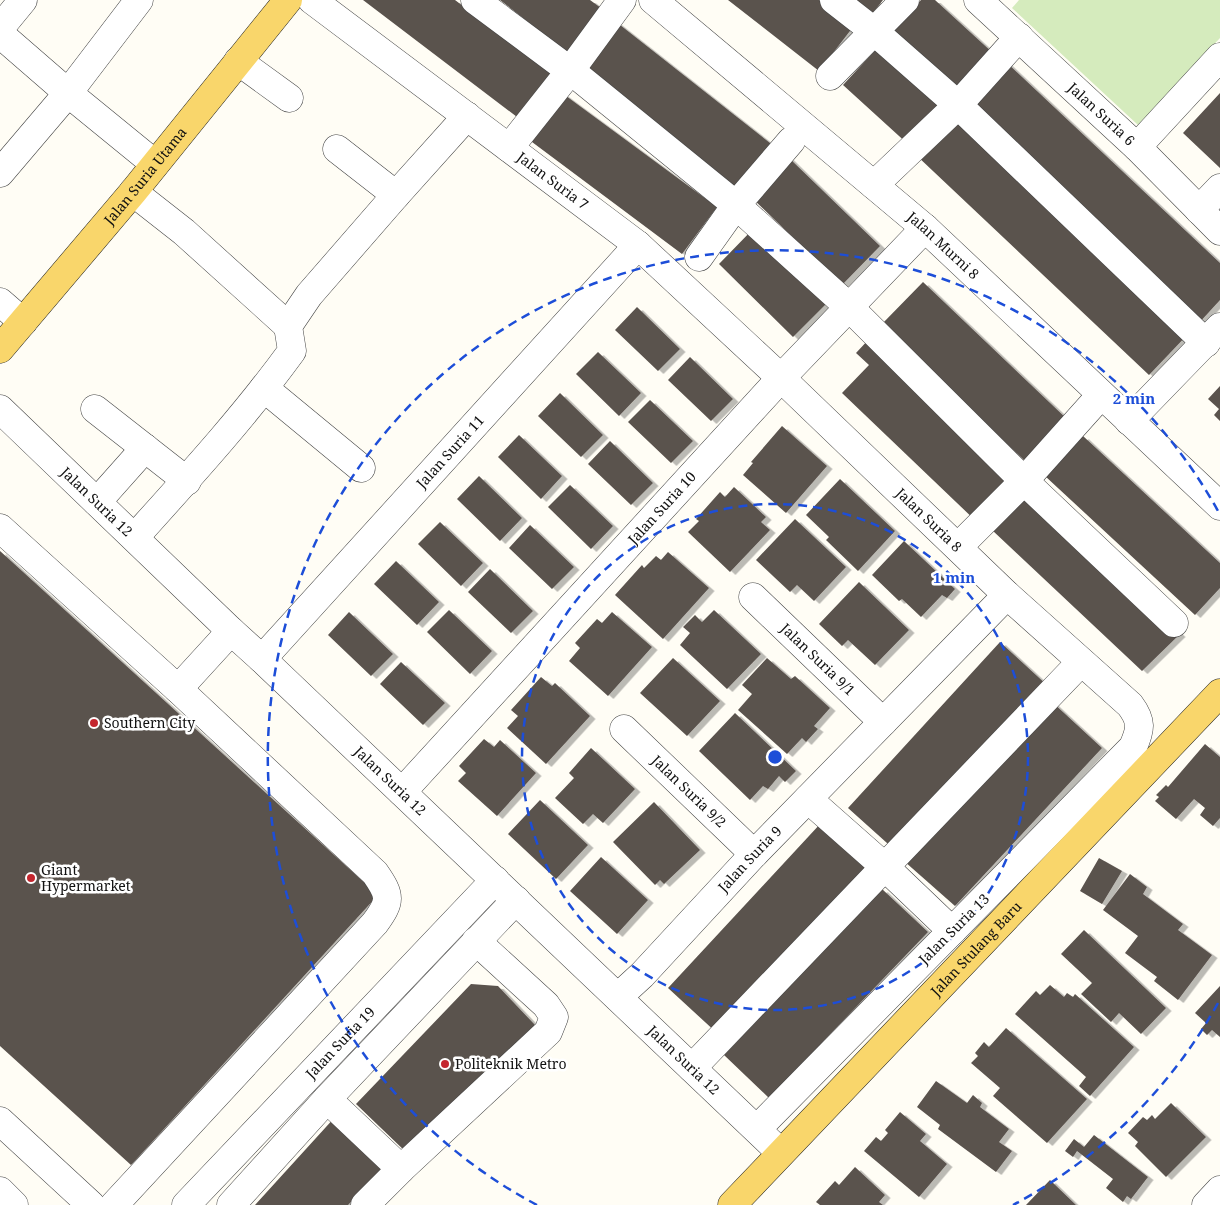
<svg xmlns="http://www.w3.org/2000/svg" width="1220" height="1205" font-family="'Noto Serif',serif">
<style>
.green{fill:#d5ebbd}
.building{fill:#5a524d;filter:url(#shadow)}
.lines{fill:none;stroke-linecap:round;stroke-linejoin:round}
.minor-casing{stroke:#444;stroke-width:29}
.major-casing{stroke:#222;stroke-width:29}
.minor{stroke:#fff;stroke-width:28}
.major{stroke:#f9d66b;stroke-width:28}
.ring{fill:none;stroke:#1d4ed8;stroke-width:2.5;stroke-dasharray:9 6}
.poi-dot{fill:#c4262e;stroke:#fff;stroke-width:2}
.labels{text-anchor:middle;stroke-width:5;stroke-linejoin:round;paint-order:stroke}
.street-label{font-size:14px;fill:#111;stroke:#fff}
.poi-label{font-size:14px;fill:#111;stroke:#fff;text-anchor:start}
.centre{fill:#1d4ed8;stroke:#fff;stroke-width:2.5}
.ring-label{font-size:15px;text-anchor:middle;font-weight:bold;fill:#1d4ed8;stroke:#fff;stroke-width:5;stroke-linejoin:round;paint-order:stroke}
</style>
<defs>
<filter id="shadow"><feDropShadow dx="5.5" dy="3" stdDeviation="0" flood-color="#0004"/></filter>
</defs>
<rect width="100%" height="100%" fill="#fffdf5"/>
<path class="green" d="M1019,0H1220V38L1138,125L1012,8Z"/>
<path class="building" d="M363,0H455L555,76L521,120Z
M500,0H590L605,11L570,55Z
M728,0H819L853,27L819,71Z
M854,0H883L872,14Z
M921,0H935L994,54L957,94L890,33Z
M615,21L775,147L740,191L580,65Z
M880,45L947,106L910,146L843,85Z
M1005,61L1220,263V300L1198,324L964,104Z
M562,93L717,207L682,254L528,139Z
M1220,93V168L1183,133Z
M957,112L1190,332L1149,375L916,155Z
M788,157L880,246L842,285L750,196Z
M755,227L829,301L793,337L719,264Z
M923,282L1069,421L1028,464L882,324Z
M637,307L680,349L658,371L615,330Z
M870,338L1020,482L979,524L842,393L869,365L856,353Z
M598,352L641,393L619,416L576,374Z
M690,357L733,399L711,421L668,380Z
M1220,386V421L1214,415L1219,409L1208,399Z
M560,393L603,435L581,457L538,416Z
M650,400L693,441L671,463L628,422Z
M782,426L827,466L786,513L743,475L753,463L751,462Z
M519,435L562,476L541,499L498,457Z
M1083,436L1220,563V588L1195,615L1045,476Z
M610,441L653,483L631,505L588,464Z
M479,476L522,518L500,541L457,499Z
M840,479L895,531L858,571L826,540L829,537L806,515Z
M570,485L613,526L591,549L548,507Z
M734,487L766,517L761,522L770,530L730,572L688,532L699,521L696,519L720,492L725,497Z
M1028,490L1180,634L1142,671L992,530Z
M795,519L846,567L814,601L797,585L790,592L756,560Z
M440,522L483,563L461,586L418,544Z
M530,525L574,567L552,589L509,548Z
M904,541L955,589L947,598L942,595L921,617L902,599L899,601L872,575Z
M0,551L378,895L131,1165L0,1046Z
M668,552L709,588L663,639L615,595L642,565L644,568L656,556L661,560Z
M396,561L439,602L417,625L374,584Z
M490,569L533,611L511,633L468,592Z
M859,582L909,630L875,665L848,640L842,646L819,624Z
M449,610L492,651L470,674L427,632Z
M714,610L761,654L727,689L680,645L690,633L683,627L695,615L702,622Z
M349,612L393,654L371,676L328,635Z
M612,612L652,647L608,696L569,661L580,648L575,643L597,619L602,623Z
M1000,642L1049,687L897,852L848,808Z
M673,658L720,701L687,736L640,693Z
M767,658L791,679L795,676L830,708L814,726L818,729L806,742L802,738L787,754L738,710L752,694L742,685Z
M401,662L445,703L423,725L380,684Z
M541,677L552,686L555,683L590,716L546,764L507,728L518,716L511,710Z
M1051,701L1102,748L955,906L904,861Z
M735,713L796,771L785,782L779,776L768,789L763,786L750,800L699,751Z
M484,739L494,747L500,740L536,773L497,816L458,781L466,773L459,766Z
M1205,744L1220,757V818L1213,826L1200,815L1205,808L1194,799L1176,819L1155,801L1159,797L1156,795L1166,785L1168,787Z
M591,748L635,789L603,823L593,814L583,824L555,798L574,778L569,773Z
M540,800L588,845L556,879L508,834Z
M654,802L700,850L664,884L660,880L655,885L613,842Z
M821,823L871,870L718,1034L668,988Z
M601,857L648,900L617,934L570,891Z
M1099,858L1122,871L1102,904L1080,891Z
M1130,874L1147,887L1143,894L1183,924L1178,930L1212,955L1178,1000L1154,981L1157,977L1125,953L1138,936L1103,910Z
M882,889L928,932L769,1098L724,1055Z
M1084,930L1166,1008L1141,1034L1119,1013L1111,1022L1081,994L1092,983L1061,954Z
M471,984L498,986L535,1025L407,1153L356,1104Z
M1050,985L1064,997L1067,993L1073,997L1075,994L1134,1047L1090,1096L1079,1086L1086,1077L1015,1014L1036,991L1040,995Z
M1220,986V1037L1212,1030L1207,1035L1201,1029L1206,1023L1195,1013Z
M1006,1028L1087,1099L1047,1143L993,1096L1000,1088L971,1063L978,1056L975,1053L984,1042L989,1047Z
M936,1081L967,1103L973,1095L982,1103L980,1107L1009,1129L999,1142L1012,1151L996,1172L938,1129L940,1125L917,1107Z
M1171,1103L1206,1137L1166,1177L1135,1146L1138,1142L1128,1133L1143,1117L1147,1120L1152,1115L1155,1119Z
M900,1112L926,1134L920,1141L947,1164L919,1197L864,1151L876,1137L881,1141L888,1133L885,1130Z
M336,1116L387,1163L348,1205H255Z
M1094,1135L1148,1177L1131,1199L1127,1196L1123,1202L1106,1188L1113,1179L1077,1151L1073,1157L1065,1151L1074,1139L1084,1147Z
M855,1167L885,1195L879,1202L883,1205H820L816,1202L835,1181L839,1185Z
M1050,1180L1076,1205H1026Z"/>
<g class="lines">
<defs>
<g id="minor">
<path id="s1" d="M312,0L638,245L781,378L1007,595L1130,705C1142,721 1141,729 1133,747L757,1129"/>
<path d="M475,0L581,79L736,205L849,307L1024,481L1174,623"/>
<path id="s2" d="M653,0L925,228L1220,506"/>
<path d="M834,0L875,32L958,105L1206,343"/>
<path id="s3" d="M978,0L1137,147L1220,231"/>
<path d="M0,28L23,0"/>
<path d="M0,34L68,93L155,164"/>
<path d="M238,61L289,98"/>
<path d="M830,76L905,0"/>
<path d="M1137,147L1220,57"/>
<path d="M509,148L570,71L622,0"/>
<path d="M337,149L396,195"/>
<path d="M0,173L68,93L139,0"/>
<path d="M874,185L958,105L1019,37"/>
<path d="M133,192L184,232L288,326"/>
<path d="M1199,210L1220,188"/>
<path d="M699,257L736,205L791,141"/>
<path d="M0,302L23,322"/>
<path d="M264,388L361,468"/>
<path id="s4" d="M0,409L231,631L262,659L780,1152"/>
<path d="M95,409L187,481"/>
<path d="M1129,421L1220,327"/>
<path d="M97,502L145,448"/>
<path d="M0,528L178,689L375,873C391,896 391,901 375,923L114,1205"/>
<path d="M135,537C189,477 244,417 292,351L288,326L309,295L396,195L467,116"/>
<path d="M958,547L1024,481L1101,395"/>
<path id="s5" d="M753,597L883,722"/>
<path id="s6" d="M262,659L638,245"/>
<path d="M178,689L231,631"/>
<path id="s7" d="M624,729L754,854"/>
<path id="s8" d="M402,792L781,378L925,228"/>
<path d="M808,799L885,867L952,931"/>
<path id="s9" d="M618,997L642,975L754,854L1007,595"/>
<path d="M692,1068L1081,662"/>
<path d="M327,1099L401,1169"/>
<path d="M0,1121L91,1205"/>
<path d="M0,1191L14,1205"/>
<path id="s10" d="M186,1205L495,880"/>
<path d="M231,1205L327,1099L516,900"/>
<path d="M365,1205L401,1169L548,1032L554,1017L546,1005L476,941"/>
<path d="M1206,1205L1220,1190"/>
</g>
<g id="major">
<path id="s11" d="M0,349L133,192L288,0"/>
<path id="s12" d="M732,1205L1220,693"/>
</g>
</defs>
<use href="#minor" class="minor-casing"/>
<use href="#major" class="major-casing"/>
<use href="#minor" class="minor"/>
<use href="#major" class="major"/>
</g>
<g class="ring">
<circle cx="775" cy="757" r="253"/>
<path d="M1218 1003A507 507 0 0 1 1013 1205M537 1205A507 507 0 1 1 1218 511"/>
</g>
<g class="poi-dot">
<circle cx="94" cy="723" r="5"/>
<circle cx="31" cy="878" r="5"/>
<circle cx="445" cy="1064" r="5"/>
</g>
<g class="labels">
<g class="street-label">
<text dy="5" stroke="none"><textPath href="#s3" startOffset="168">Jalan Suria 6</textPath></text>
<text dy="5" stroke="none"><textPath href="#s11" startOffset="226">Jalan Suria Utama</textPath></text>
<text dy="5" stroke="none"><textPath href="#s1" startOffset="301">Jalan Suria 7</textPath></text>
<text dy="5" stroke="none"><textPath href="#s2" startOffset="380">Jalan Murni 8</textPath></text>
<text dy="5" stroke="none"><textPath href="#s6" startOffset="280">Jalan Suria 11</textPath></text>
<text dy="5" stroke="none"><textPath href="#s4" startOffset="134">Jalan Suria 12</textPath></text>
<text dy="5" stroke="none"><textPath href="#s8" startOffset="385">Jalan Suria 10</textPath></text>
<text dy="5" stroke="none"><textPath href="#s1" startOffset="808">Jalan Suria 8</textPath></text>
<text dy="5" stroke="none"><textPath href="#s5" startOffset="90">Jalan Suria 9/1</textPath></text>
<text dy="5" stroke="none"><textPath href="#s4" startOffset="539">Jalan Suria 12</textPath></text>
<text dy="5" stroke="none"><textPath href="#s7" startOffset="90">Jalan Suria 9/2</textPath></text>
<text dy="5" stroke="none"><textPath href="#s9" startOffset="191">Jalan Suria 9</textPath></text>
<text transform="translate(954 929) rotate(-45)" y="5">Jalan Suria 13</text>
<text dy="5" stroke="none"><textPath href="#s12" startOffset="354">Jalan Stulang Baru</textPath></text>
<text dy="5" stroke="none"><textPath href="#s10" startOffset="224">Jalan Suria 19</textPath></text>
<text dy="5" stroke="none"><textPath href="#s4" startOffset="944">Jalan Suria 12</textPath></text>
</g>
<g class="poi-label">
<text x="104" y="728">Southern City</text>
<text x="41" y="875">Giant<tspan x="41" dy="16">Hypermarket</tspan></text>
<text x="455" y="1069">Politeknik Metro</text>
</g>
</g>
<circle cx="775" cy="757" r="8" class="centre"/>
<g class="ring-label">
<text x="1134" y="404">2 min</text>
<text x="954" y="583">1 min</text>
</g>
</svg>
